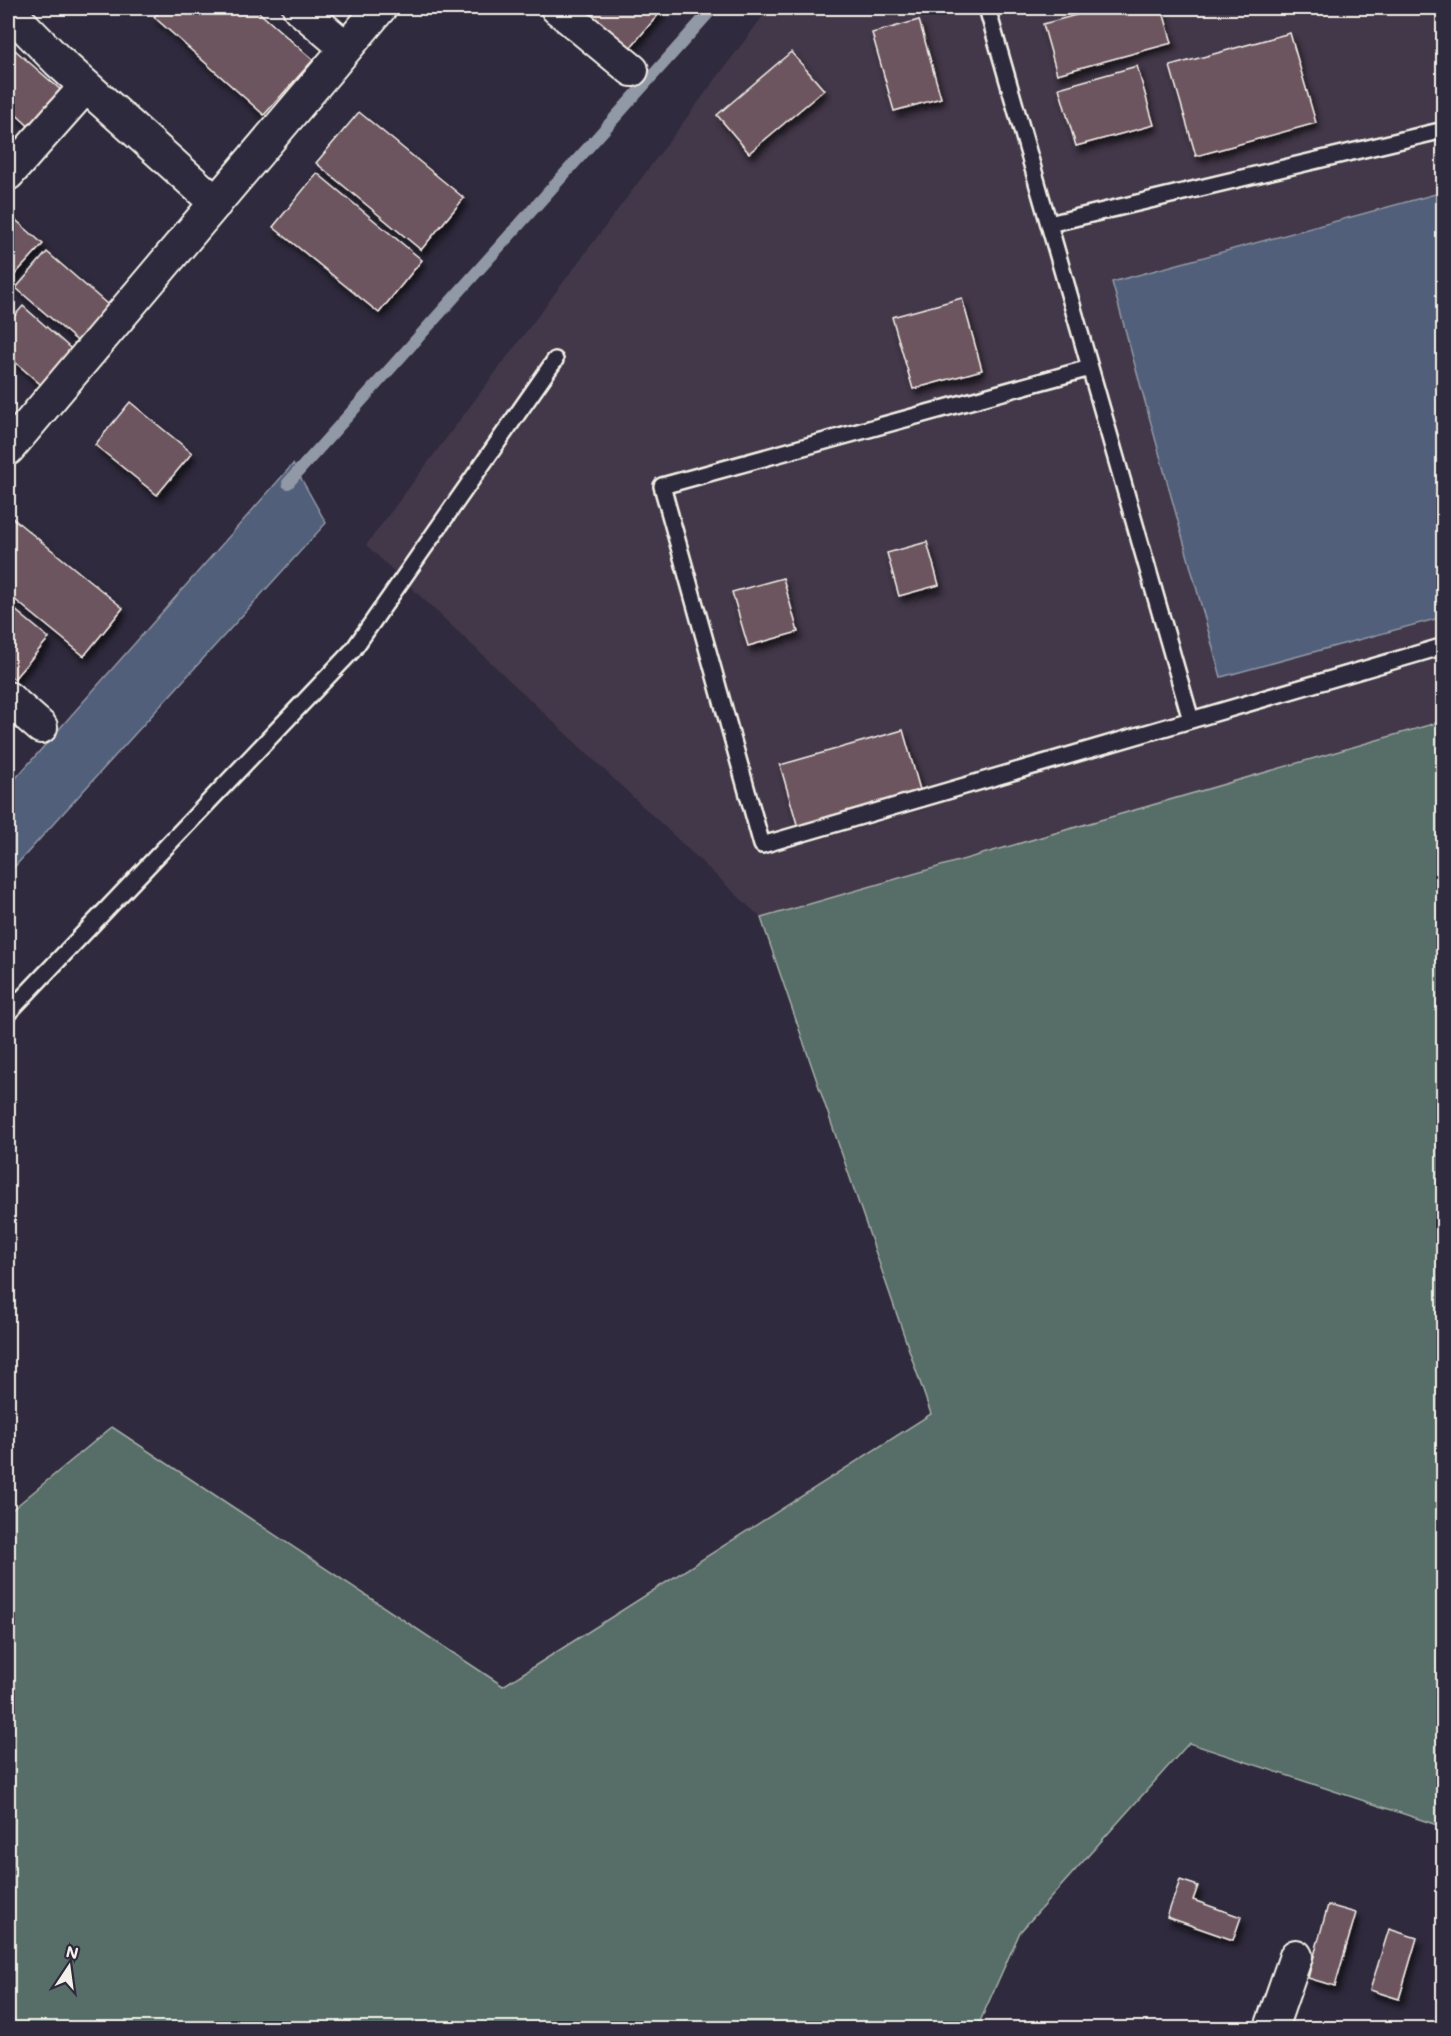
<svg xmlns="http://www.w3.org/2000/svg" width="1451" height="2036" font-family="Mali,sans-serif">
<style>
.built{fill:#423748}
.green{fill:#576d68;stroke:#a6afa8;stroke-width:1.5}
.water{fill:#515e7a;stroke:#9299a6;stroke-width:1.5}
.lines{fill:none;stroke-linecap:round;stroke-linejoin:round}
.stream{stroke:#9299a6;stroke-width:12}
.building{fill:#6d5560;stroke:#f4f1e8;stroke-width:1.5;filter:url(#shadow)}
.service-casing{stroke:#f4f1e8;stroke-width:20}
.minor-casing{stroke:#f4f1e8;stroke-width:36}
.service{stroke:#2f2a3d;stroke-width:15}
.minor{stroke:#2f2a3d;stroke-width:32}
</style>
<defs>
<filter id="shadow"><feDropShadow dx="3.5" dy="6" stdDeviation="3" flood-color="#0009"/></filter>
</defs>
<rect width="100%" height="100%" fill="#2f2a3d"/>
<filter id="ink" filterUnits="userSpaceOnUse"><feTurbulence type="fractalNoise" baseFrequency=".0167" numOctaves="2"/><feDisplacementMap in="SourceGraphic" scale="12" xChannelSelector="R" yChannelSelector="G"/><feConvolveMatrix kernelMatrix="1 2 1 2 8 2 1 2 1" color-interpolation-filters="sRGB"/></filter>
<g filter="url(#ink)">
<path class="built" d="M769,8H1443V721L761,918L366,545Z"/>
<path class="green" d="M1443,721V1827L1189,1743L1020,1932L977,2028H8V1513L112,1427L503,1686L931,1414L761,918Z"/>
<path class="water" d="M1443,192V617L1221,677L1112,282Z
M293,464L326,523L8,874V787Z"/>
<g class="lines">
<path class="stream" d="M288,483L713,8"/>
</g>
<path class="building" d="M163,8H254L313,60L264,115L154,17Z
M581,8H664L630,48Z
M1102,8H1162L1172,43L1057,74L1043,24Z
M919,20L941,98L894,111L872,33Z
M1290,33L1316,123L1196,156L1170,66Z
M15,50L70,98L37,134L8,107V58Z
M791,52L824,90L749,153L717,115Z
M1137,66L1154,125L1076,146L1059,88Z
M359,112L464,198L421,250L316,163Z
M317,173L422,260L379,313L273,227Z
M9,214L43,244L8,282V215Z
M47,252L114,310L82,345L16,288Z
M962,298L982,370L913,389L892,317Z
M23,306L78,355L47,390L8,356V323Z
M130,402L192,453L157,495L95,445Z
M10,516L123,608L84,656L8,594V518Z
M927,542L939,585L899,596L887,553Z
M783,578L798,632L748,646L732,592Z
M8,604L49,638L14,679L8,674Z
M903,730L922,797L799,831L780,765Z
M1180,1880L1198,1886L1193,1900L1241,1917L1233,1940L1167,1917Z
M1328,1905L1356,1913L1335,1986L1308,1978Z
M1389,1929L1417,1938L1399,1999L1370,1990Z"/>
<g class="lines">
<defs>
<path id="service" d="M987,8L1191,720L1444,646
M1049,224L1444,130
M1090,368L662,486L762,845L1191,720
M8,1013L353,650L555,360"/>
<path id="minor" d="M299,8L346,48
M557,8L632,70
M8,10L58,61L216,203
M8,174L86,86
M8,449L380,8
M8,698L41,727
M1271,2028L1296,1956"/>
</defs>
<use href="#service" class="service-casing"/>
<use href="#minor" class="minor-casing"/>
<use href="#service" class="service"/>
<use href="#minor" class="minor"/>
</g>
</g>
<rect width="1451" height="2036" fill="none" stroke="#2f2a3d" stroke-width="30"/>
<rect x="15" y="15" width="1421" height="2006" fill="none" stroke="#f4f1e8" stroke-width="2" filter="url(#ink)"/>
<g transform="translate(69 1967) rotate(13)" stroke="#2f2a3d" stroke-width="4.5" paint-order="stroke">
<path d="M0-4.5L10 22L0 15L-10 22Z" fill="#f4f1e8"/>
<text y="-9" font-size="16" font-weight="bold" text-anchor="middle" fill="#f4f1e8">N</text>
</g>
</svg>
